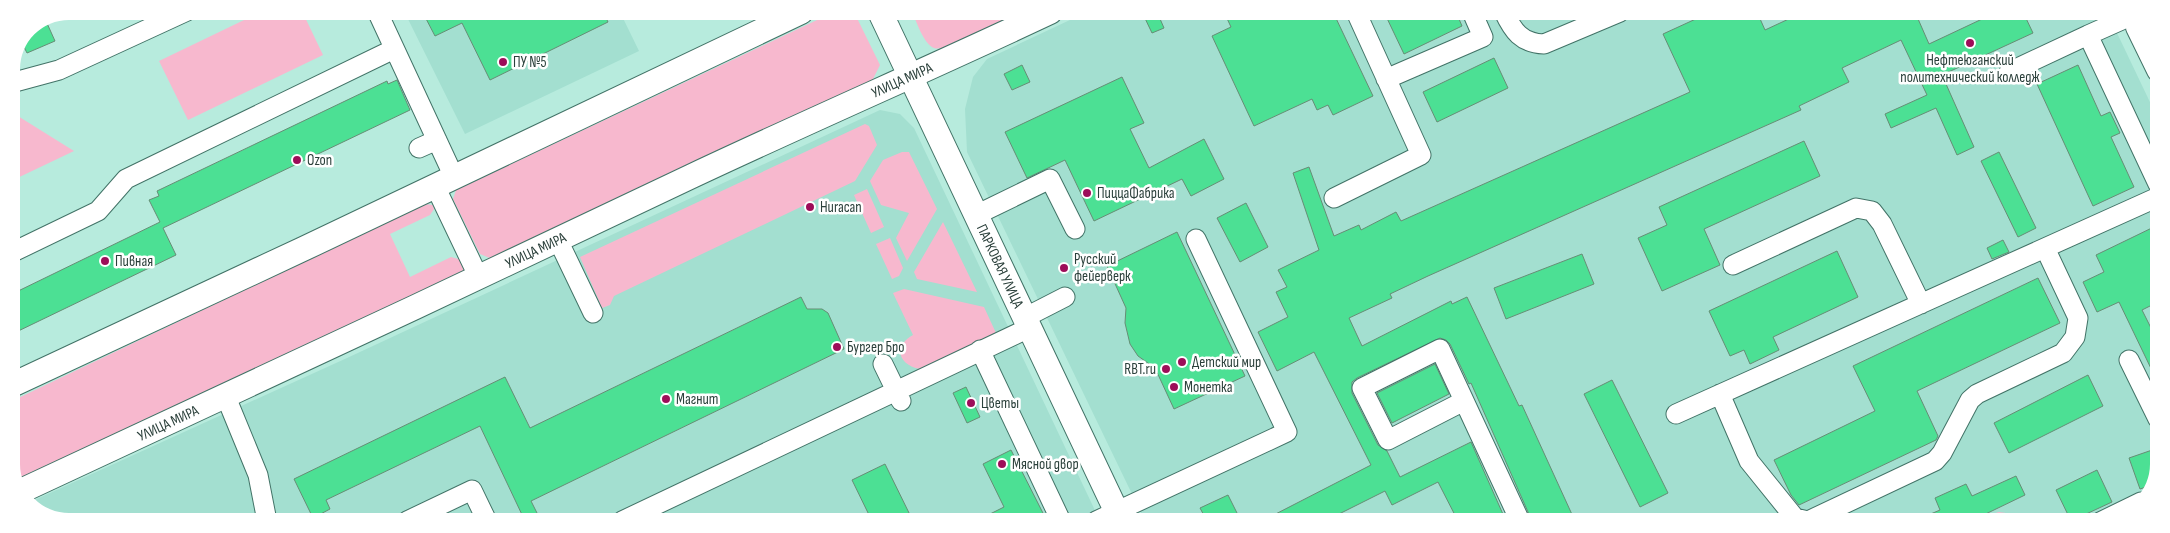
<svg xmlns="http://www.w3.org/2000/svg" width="2170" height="533" font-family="'Sofia Sans Condensed',sans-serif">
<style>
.built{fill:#a3dfd0}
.green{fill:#f7b8ce}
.building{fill:#4ce094;stroke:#668d75}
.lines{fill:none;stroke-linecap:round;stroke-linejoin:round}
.minor-casing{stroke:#427367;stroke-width:21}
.major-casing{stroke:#427367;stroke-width:26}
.minor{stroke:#fff;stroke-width:19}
.major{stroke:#fff;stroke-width:24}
.poi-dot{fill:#9d0d59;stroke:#fff;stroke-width:2}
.labels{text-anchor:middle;stroke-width:5;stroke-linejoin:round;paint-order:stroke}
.poi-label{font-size:15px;fill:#2b403b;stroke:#fff;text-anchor:start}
.street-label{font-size:15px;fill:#2b403b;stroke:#fff}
</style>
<rect width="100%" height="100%" fill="#b7ebdd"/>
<path class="built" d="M404,11L620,12L639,51L465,134Z
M1087,12H2107L2158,119V475L2136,510L2101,522L1145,521L967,152L965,109L973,77L987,59Z
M880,110L900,114L914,128L1100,521H58L28,503L347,358Z"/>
<path class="green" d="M263,11H302L323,55L188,120L159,61Z
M834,12H849L856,16L880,65L872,81L492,259L480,254L453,199L456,190Z
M912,12H1024C1008,19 947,53 934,48C923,43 917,22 912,12Z
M13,113L74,151L11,181V116Z
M865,124L869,126L877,145L855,181L614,296L610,305L602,308L580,257Z
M902,152H909L937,209L907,261L896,238L909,213L881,205L870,181L883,160Z
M867,189L884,227L871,233L854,195Z
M425,204L433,205L434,209L430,215L390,234L410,277L451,257L462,260L466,271L17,483L12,471V401Z
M943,222L977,292L917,279L914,272Z
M890,238L903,268L899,276L892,279L876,244Z
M904,289L984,307L996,333L920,369C898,365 893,346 913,335L893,293Z
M1999,512C2007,513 2012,514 2016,522H1980L1985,516Z"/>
<path class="building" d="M422,11L603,12L608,22L490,80L462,23L435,36Z
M1142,12H1157L1164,28L1152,33Z
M1224,12H1333L1373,96L1333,115L1328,105L1317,110L1312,99L1254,126L1212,36L1231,27Z
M1384,12H1456L1462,26L1404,54Z
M1711,12H1757L1765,30L1793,17L1791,12H1915L1929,44L1997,12H2023L2033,33L1942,75L1974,147L1957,155L1936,108L1891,128L1885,114L1927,95L1901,40L1842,68L1849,82L1799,106L1801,110L1428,276L1390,294L1392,298L1349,318L1362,346L1451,301L1452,304L1467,297L1519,406L1522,405L1575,521H1532L1471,383L1469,384L1450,344L1446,340L1440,338L1357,378L1352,382V393L1378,445L1387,451L1400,477L1471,442L1506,521H1458L1438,482L1392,505L1385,491L1325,521H1262L1371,465L1314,352L1277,371L1258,332L1288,317L1276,292L1287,287L1278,270L1319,250L1293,173L1309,167L1334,236L1359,225L1361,230L1396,212L1401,221L1690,92L1663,34Z
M46,21L55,41L27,53L22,43L28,28Z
M1494,58L1508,88L1437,122L1423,92Z
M1022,65L1030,82L1012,90L1004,74Z
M2078,65L2101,116L2110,112L2120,133L2111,137L2134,187L2093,206L2037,84Z
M1122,77L1144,123L1130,129L1149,168L1204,139L1224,179L1191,196L1182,179L1094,221L1065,160L1027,178L1005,132Z
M397,80L410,110L163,228L176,255L12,334V294L160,222L149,200L159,196L157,191L387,81L388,84Z
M1804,141L1820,176L1704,229L1720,265L1662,291L1638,238L1667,225L1659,207Z
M1999,152L2036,228L2018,237L1981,161Z
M1246,203L1268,247L1240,262L1217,218Z
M2158,225V302L2142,310L2158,342V383L2119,302L2097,312L2083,282L2104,272L2096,255Z
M1177,232L1245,376L1174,409L1155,368L1138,356L1130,344L1125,323L1126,308L1107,266Z
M2003,240L2009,252L1992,259L1987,248Z
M1837,251L1858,297L1773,337L1779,350L1750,364L1744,350L1730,356L1709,311Z
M1582,254L1594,284L1506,319L1494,288Z
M2038,278L2060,323L1917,391L1938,436L1936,440L1799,505L1791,495L1774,460L1875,411L1853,366Z
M801,297L807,309H822L828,313L844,349L531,501L541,521H525L480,426L326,500L330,509L313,518L294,479L505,377L530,428Z
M1435,364L1449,394L1392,423L1377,393Z
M2088,375L2103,406L2009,453L1994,423Z
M1612,380L1668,493L1640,507L1584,394Z
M966,387L980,417L967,423L953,393Z
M2158,448V475L2152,485L2140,489L2129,458Z
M1011,450L1047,521H976L1004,507L983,464Z
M885,464L913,521H872L852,480Z
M2097,470L2112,502L2071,521L2056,490Z
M2016,476L2025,495L1969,522H1912L1940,510L1935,498L1966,484L1972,496Z
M1228,495L1241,521H1207L1200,508Z"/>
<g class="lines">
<defs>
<path id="minor" d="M377,11L454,177
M1504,12C1513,31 1521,43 1544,44L1620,12
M2124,19L2088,35L2158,184
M2009,72L2088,35
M1386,79L1483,37L1472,12
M11,83L59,70L187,11
M419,148L437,140
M435,186L479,278
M1334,198L1421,155L1356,12
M976,215L1050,179L1075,229
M558,240L593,313
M11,253L98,211L126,179L394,49
M1733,265L1856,208L1872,211L1882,224L1921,304
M1024,318L1065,297
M980,350L1061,521
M2129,360L2158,419
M883,364L901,401
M1720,394L1749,461L1795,518L1808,521L1935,461L1942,453L1970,400L1977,394L2063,353L2075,337L2078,318L2045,248
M226,397L258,475L267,521
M1464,401L1388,440L1362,388L1440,349L1520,521
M1676,414L2158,197
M407,521L472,490L487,521
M622,521L1029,328
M1096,521L1287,432L1196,239
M2100,522L2141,502"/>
<g id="major">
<path id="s1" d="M880,12L1121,521"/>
<path d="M2138,27L2159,70"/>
<path d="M12,385L303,249L801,12"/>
<path id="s2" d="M21,491C245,388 469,282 692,176C811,120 931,68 1050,12"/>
</g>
</defs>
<use href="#minor" class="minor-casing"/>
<use href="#major" class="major-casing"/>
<use href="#minor" class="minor"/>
<use href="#major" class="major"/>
</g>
<g class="poi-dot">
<circle cx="1970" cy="43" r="5"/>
<circle cx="503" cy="62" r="5"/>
<circle cx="297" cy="160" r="5"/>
<circle cx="1087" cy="193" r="5"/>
<circle cx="810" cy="207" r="5"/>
<circle cx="105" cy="261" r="5"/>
<circle cx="1064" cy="268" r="5"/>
<circle cx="837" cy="347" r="5"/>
<circle cx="1182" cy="362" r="5"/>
<circle cx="1166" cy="369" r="5"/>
<circle cx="1174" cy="387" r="5"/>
<circle cx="666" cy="399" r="5"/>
<circle cx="971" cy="403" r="5"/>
<circle cx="1002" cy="464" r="5"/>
</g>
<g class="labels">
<g class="poi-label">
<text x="1970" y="65" text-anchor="middle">Нефтеюганский<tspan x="1970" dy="17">политехнический колледж</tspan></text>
<text x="513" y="67">ПУ №5</text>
<text x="307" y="165">Ozon</text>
<text x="1097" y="198">ПиццаФабрика</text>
<text x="820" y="212">Huracan</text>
<text x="1074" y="264">Русский<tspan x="1074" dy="17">фейерверк</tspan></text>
<text x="115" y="266">Пивная</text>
<text x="847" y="352">Бургер Бро</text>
<text x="1192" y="367">Детский мир</text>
<text x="1156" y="374" text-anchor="end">RBT.ru</text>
<text x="1184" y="392">Монетка</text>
<text x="676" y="404">Магнит</text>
<text x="981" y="408">Цветы</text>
<text x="1012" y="469">Мясной двор</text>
</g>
<g class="street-label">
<text dy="5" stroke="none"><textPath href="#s2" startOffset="972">УЛИЦА МИРА</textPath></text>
<text dy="5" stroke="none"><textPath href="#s2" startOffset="568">УЛИЦА МИРА</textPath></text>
<text dy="5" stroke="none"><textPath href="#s1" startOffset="281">ПАРКОВАЯ УЛИЦА</textPath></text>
<text dy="5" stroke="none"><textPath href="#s2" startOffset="162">УЛИЦА МИРА</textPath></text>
</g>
</g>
<path d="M0 0H2170V533H0ZM69 20H2101A49 49 0 0 1 2150 69V464A49 49 0 0 1 2101 513H69A49 49 0 0 1 20 464V69A49 49 0 0 1 69 20Z" fill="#fff" fill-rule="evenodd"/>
</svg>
